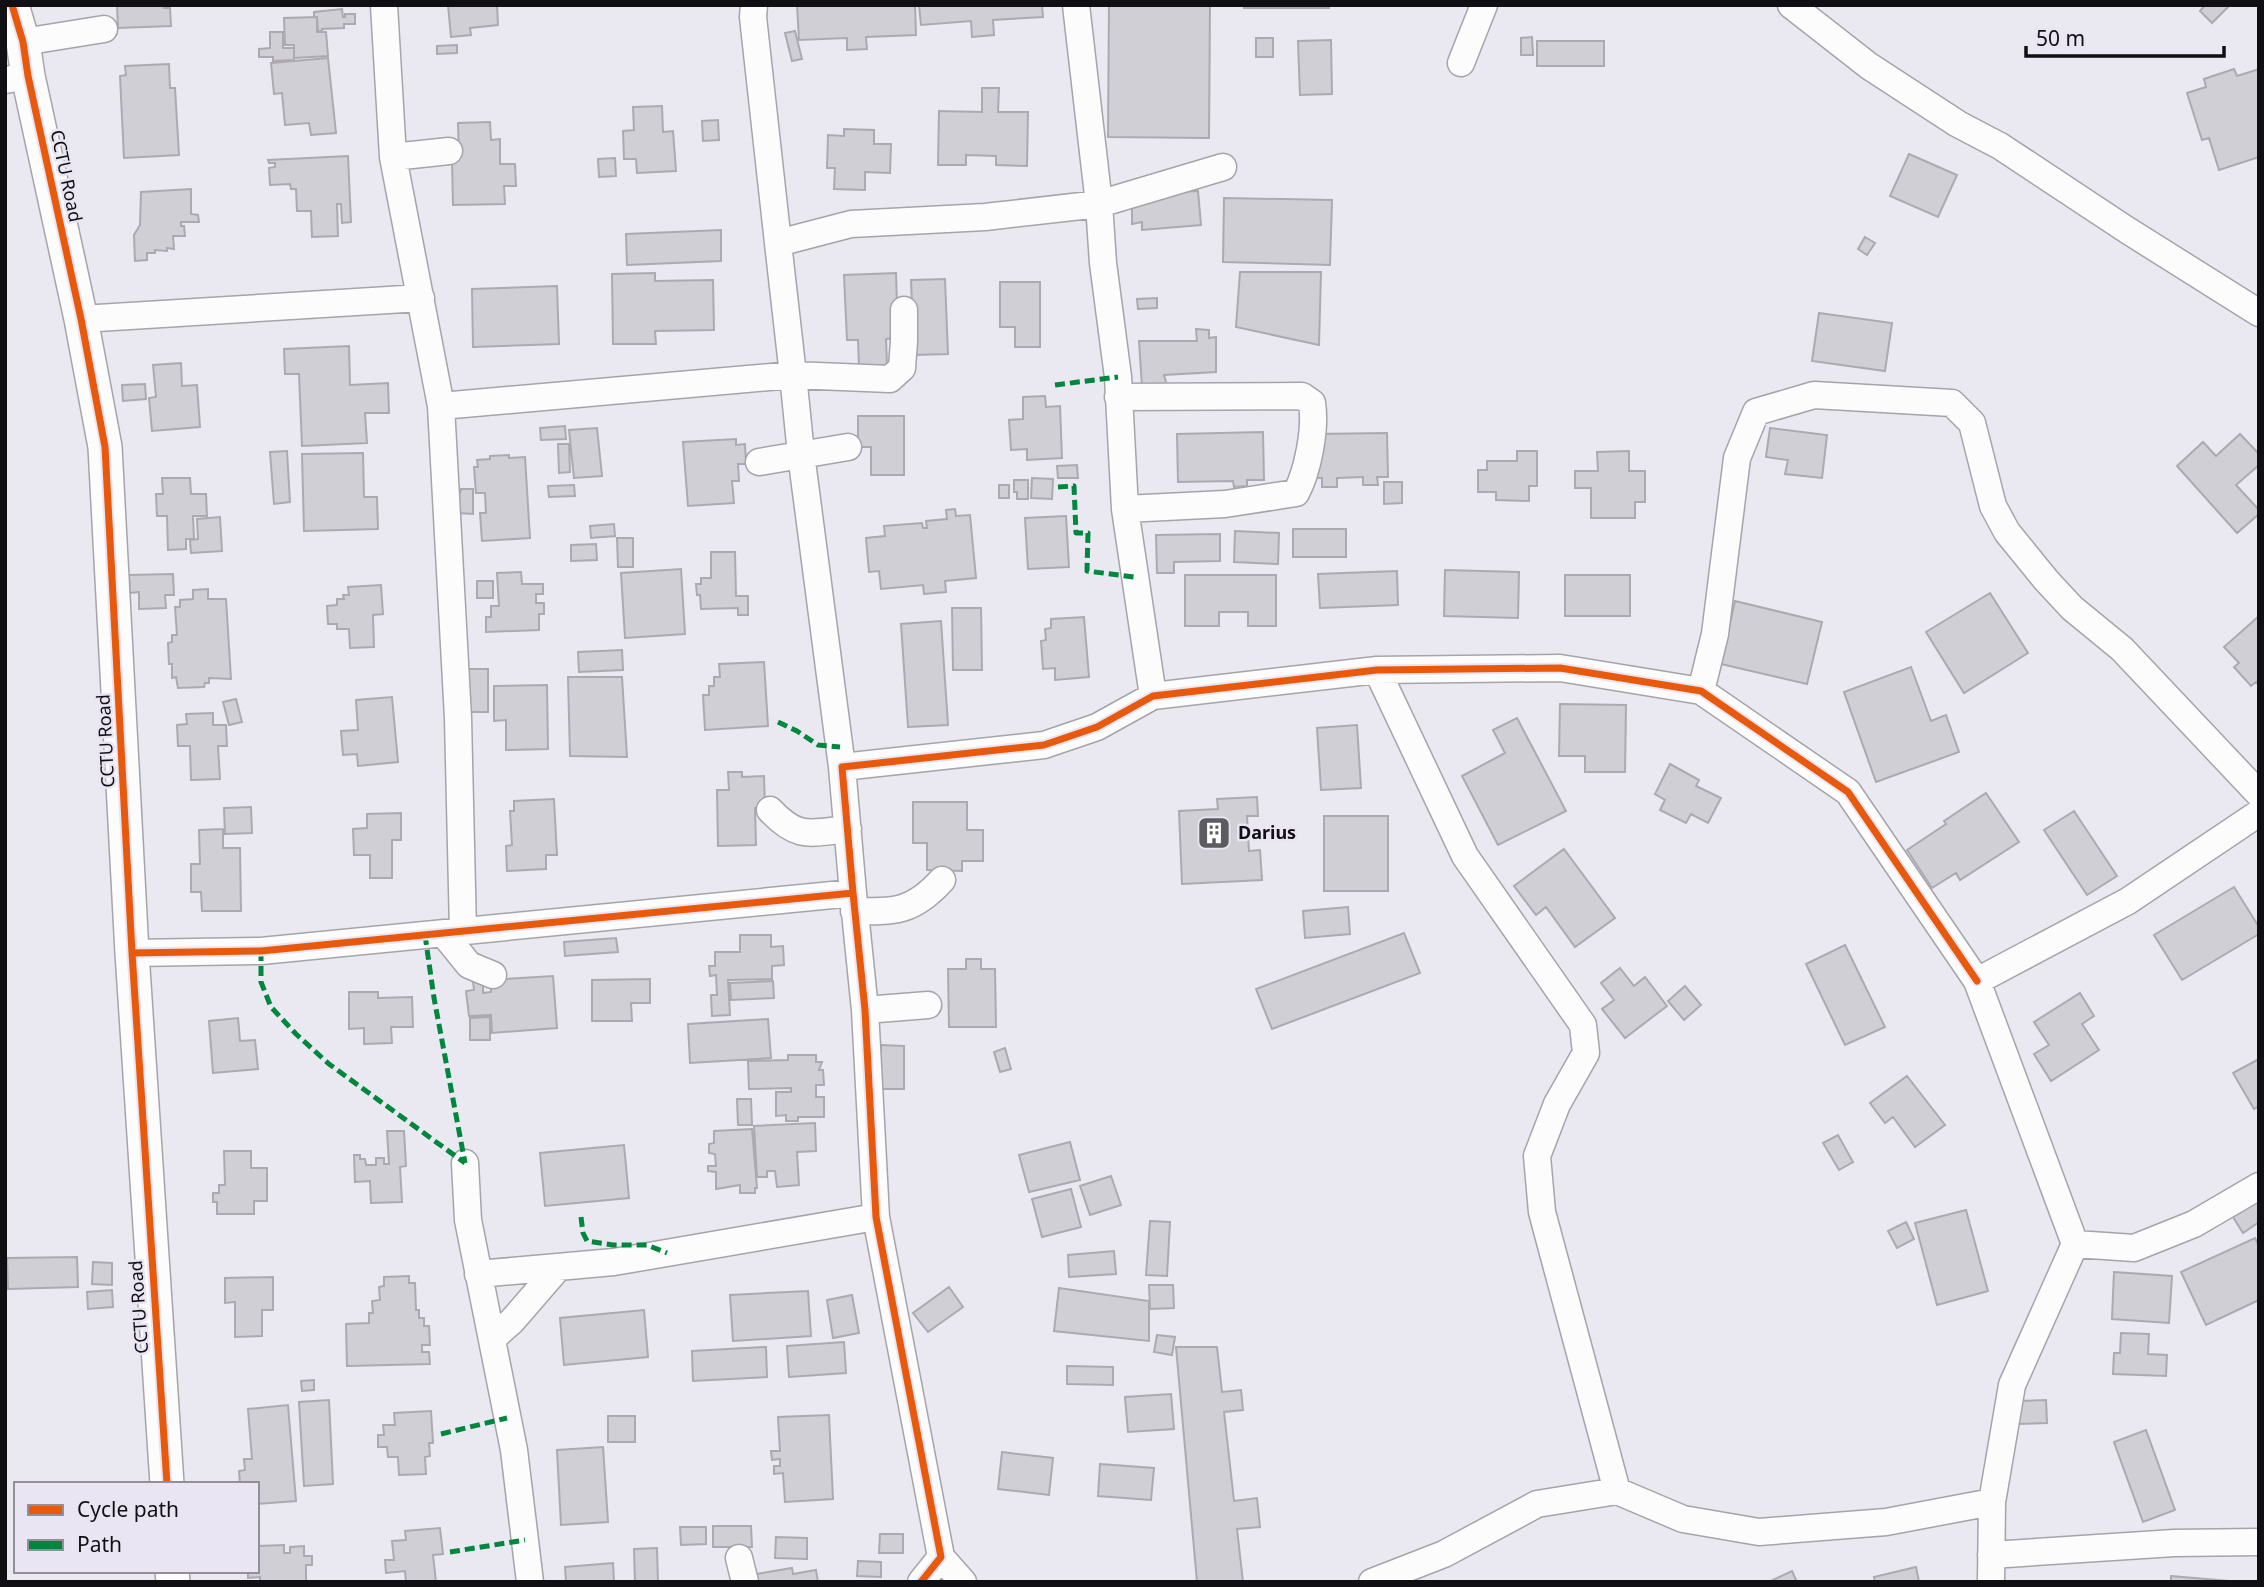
<svg xmlns="http://www.w3.org/2000/svg" width="2264" height="1587" font-family="'Noto Sans',sans-serif">
<style>
.building{fill:#d1cfd6;stroke:#acaab0;stroke-width:2}
.lines{fill:none;stroke-linecap:round;stroke-linejoin:round}
.minor-casing{stroke:#a6a4aa;stroke-width:29}
.tertiary-casing{stroke:#a6a4aa;stroke-width:36}
.minor{stroke:#fcfcfd;stroke-width:26}
.tertiary{stroke:#fcfcfd;stroke-width:33}
.quiet{stroke:#00873e;stroke-width:5;stroke-dasharray:10 5;stroke-linecap:butt}
.cycleway-casing{stroke:#e9e5f3;stroke-width:11}
.cycleway{stroke:#e8590c;stroke-width:7}
.labels{text-anchor:middle;stroke-width:5;stroke-linejoin:round;paint-order:stroke}
.street-label{font-size:18px;fill:#100f13;stroke:#e9e5f3}
.poi-label{font-size:18px;font-weight:bold;fill:#100f13;stroke:#e9e5f3;text-anchor:start}
</style>
<rect width="100%" height="100%" fill="#eae8f0"/>
<path class="building" d="M117,5H163L164,8H170L171,26L118,28Z
M448,5H497L498,25L470,28L471,35L451,37Z
M797,5H915L916,35L866,37L867,49L847,50V38L799,40Z
M919,5H1042L1043,17L993,20L994,35L972,37L971,21L921,25Z
M1109,5H1210L1209,138L1108,137Z
M1244,5H1329V8H1244Z
M2205,5H2230L2212,23L2200,11Z
M342,9L343,17H345V14H355V24H344V28L322,29V31H318L317,17H314V12Z
M317,17V32H326L328,56L294,58V45H285L284,18Z
M795,31L802,59L792,61L785,33Z
M270,32H283V48H294V60L273,61V57H259V49L270,48Z
M1532,37L1533,55H1521V38Z
M1256,38H1273V57H1256Z
M1331,40L1332,94L1300,95L1298,41Z
M1537,41H1604V66H1537Z
M457,45V53L437,54V46Z
M328,58L336,133L311,135L309,123L285,125L282,93L274,94L271,63Z
M169,64L170,88H175L179,155L124,158L120,76L126,75L125,66Z
M2234,69L2237,76L2259,69V157L2219,170L2209,138L2202,140L2187,93L2206,87L2204,79Z
M982,88H999L998,112H1028L1027,166L996,165V156L966,155V165H938L939,111L982,112Z
M662,106L663,132L673,131L676,171L637,173L636,159H624L623,131L634,130L633,107Z
M718,120L719,140L703,141L702,121Z
M490,122L491,140L500,139V164H515L516,186H504L505,204L453,205L452,158H459L458,123Z
M844,129L874,130V144H891L890,173L865,172V190L834,189L835,168H827L828,135L844,136Z
M1909,154L1957,175L1938,217L1890,196Z
M348,156L351,222L342,223L341,204H337L338,236L312,237L311,211H297L296,189H291L290,184L270,185L269,168L275,167V163H269L268,160Z
M615,158L616,176L599,177L598,159Z
M191,189V214L198,215L199,222H181V226H184L185,236H173L174,249L167,248V251L155,250V253H147V260L135,261L134,235L140,225L141,192Z
M1198,191L1201,225L1142,230V222L1132,224V201L1162,192Z
M1224,198L1332,200L1330,265L1223,262Z
M721,230V261L627,265L626,234Z
M1865,237L1875,243L1867,255L1858,249Z
M1240,272H1321L1319,345L1236,327Z
M655,273V281L713,280L714,330L655,331L656,344H613L612,274Z
M896,273L898,338L886,339L887,365L859,366L858,340H847L844,275Z
M945,279L948,354L914,355L911,280Z
M1000,282H1040V347H1015V327H1000Z
M557,286L559,344L473,347L472,289Z
M1157,298V308L1138,309L1137,299Z
M1819,313L1892,323L1885,371L1812,361Z
M1196,329L1209,330V338L1216,337V372L1164,375L1167,385L1142,387L1139,341H1197Z
M349,346L350,385L388,383L389,413H365L367,443L302,446L299,374H285L284,349Z
M181,363L182,386L197,385L200,427L152,431L149,398L156,397L153,365Z
M145,384L146,399L123,401L122,385Z
M1045,396L1046,407L1060,406L1062,458L1027,460V449L1011,450L1009,420L1023,419V397Z
M858,416H904V475H871V447H858Z
M565,426L566,439L541,440L540,428Z
M597,428L602,476L574,478L569,430Z
M1770,428L1827,435L1822,478L1785,474L1788,460L1766,457Z
M1263,432L1264,480H1247V486L1234,487L1233,481L1178,482L1177,434Z
M1387,433L1388,477H1377L1378,485H1363V477L1337,478V487H1322V478H1314V434Z
M2240,434L2259,454V465L2236,485L2259,510V514L2237,533L2177,466L2203,442L2216,456Z
M736,439V445L745,444L746,464H738L739,481H732L734,503L688,506L683,442Z
M558,444H569L570,472L559,473Z
M287,451L290,502L274,504L270,452Z
M1517,451H1537V486H1529V501L1496,500V492H1478V470H1487V461H1517Z
M1629,451V471H1645V502H1635V518H1591V488H1575V471H1598L1597,452Z
M363,453L364,497H377L378,529L304,531L302,454Z
M509,455V458L525,457L530,538L482,541L480,513H486L485,493H476L474,467H478L477,460L490,459V456Z
M1077,465L1078,478H1058L1057,466Z
M162,478H190L191,494H206L207,516H193L194,539H186V549L168,550L167,516H157L156,494H163Z
M1032,478L1053,479L1052,499L1031,498Z
M1014,480H1028V499H1017V492H1014Z
M1384,482H1402V503L1384,504Z
M574,485L575,496L549,497L548,486Z
M999,485H1009V498H999Z
M461,489H473V514L457,513V493H460Z
M955,509L956,516L970,515L976,578L945,581L946,592L924,594L923,585L881,589L879,571L869,572L866,538L885,536L884,526L922,523L923,528H927L926,521L947,519L946,510Z
M1066,516L1069,567L1028,569L1025,518Z
M220,517L222,551L191,553L190,540L198,539L197,519Z
M614,524L615,536L591,538L590,526Z
M1293,529H1346V557H1293Z
M1235,531L1279,533L1278,564L1234,562Z
M1220,534V561L1174,562V573H1157L1156,535Z
M617,538H633V567H618Z
M596,544L597,560L571,561V545Z
M711,552H735L736,596H748V615H738V608L701,609L700,595H697L696,584H701V578H711Z
M681,569L685,634L625,638L621,573Z
M1445,570L1519,572L1518,618L1444,616Z
M1397,571L1398,605L1320,608L1318,574Z
M521,572L522,584H543V594H536V603H544V614H539V630L486,632V617H491V606H499L497,573Z
M173,574L174,595H165L166,608L139,609V592L130,593L129,575Z
M1185,575H1276V626H1248V612H1219V626H1185Z
M1565,575H1630V616H1565Z
M477,581H493V598H477Z
M381,585L383,614L373,615L374,647L350,648L349,629H337V624H328L327,606L337,605V599H344L343,595H349L348,587Z
M208,589V599H226L231,679L209,678V683H205L204,687L178,688L176,677L172,678V664H169L168,643L172,642V635H177L175,607H180V600L193,599V590Z
M1990,593L2028,653L1964,693L1926,632Z
M1735,601L1822,622L1807,684L1721,664Z
M952,608H981L982,670H953Z
M2259,616V685L2256,682L2251,686L2234,667L2239,663L2224,647Z
M1084,617L1089,677L1055,680V668L1043,669L1041,641L1046,640L1045,629L1051,628V619Z
M941,621L948,725L908,727L901,624Z
M622,650L623,670L579,672L578,652Z
M764,662L768,726L705,730L703,695H709V686H714V677H720L719,664Z
M1911,667L1931,721L1946,715L1959,752L1876,782L1844,692Z
M464,669H488V712H464Z
M568,677H622L627,757L570,756Z
M547,685L548,749L506,750V720L494,721V686Z
M392,697L398,762L358,766L357,754L343,755L341,731L358,730L356,700Z
M236,699L242,722L229,725L223,702Z
M1560,704L1626,705L1625,772H1585V756H1559Z
M213,713V725H226L227,746H218L220,779L191,780L190,746H178L177,725L187,724L186,714Z
M1517,718L1566,811L1498,845L1462,776L1505,753L1493,730Z
M1357,725L1361,788L1321,790L1317,728Z
M1670,764L1699,780L1696,786L1721,798L1708,823L1691,814L1686,823L1660,810L1665,800L1655,794Z
M728,772H742V777L764,776L765,808H755L756,845L718,846L717,790H729Z
M1986,793L2019,842L1960,880L1956,873L1932,888L1907,850L1946,824L1944,821Z
M1257,797L1258,816H1247L1249,851L1260,850L1262,880L1182,884L1179,811L1218,809L1217,799Z
M554,799L557,855H546V869L507,871L506,846L512,845L510,811H514V801Z
M913,802H967V830H983V861H962V871L927,870V843H913Z
M251,807L252,833L225,834L224,808Z
M2074,811L2117,876L2087,895L2044,830Z
M401,813V840H392V878H370V855H354L353,829L367,828V814Z
M1324,816H1388V891H1324Z
M223,829V848H240L241,911H202L201,892H191V864H200L199,830Z
M1564,849L1615,918L1575,947L1546,907L1536,915L1514,886Z
M2234,887L2259,927V934L2182,980L2154,935Z
M1348,907L1350,934L1305,938L1303,911Z
M1404,933L1420,973L1272,1029L1256,989Z
M740,935H771V947L783,946L784,965L772,966V979L728,980L730,1015L712,1016L711,995H717L716,975L710,976L709,966H715V952H740Z
M616,938L618,952L565,956L564,942Z
M1845,945L1885,1027L1845,1045L1806,964Z
M966,959H981V969H995L996,1027H949L948,969H966Z
M1620,968L1634,986L1645,977L1667,1006L1625,1038L1602,1009L1614,1000L1601,983Z
M553,976L557,1028L492,1033L491,1015L469,1016L466,991L474,990L473,982L483,981V993L491,992L490,980Z
M650,979V1003H631L632,1021H592V980Z
M773,981L774,998L731,1000L730,983Z
M1685,986L1701,1005L1684,1020L1668,1001Z
M349,992H378V998L412,997L413,1027H391L392,1043L364,1044V1028L349,1029Z
M2080,993L2094,1016L2082,1024L2099,1050L2051,1081L2034,1054L2049,1045L2034,1022Z
M490,1017V1040H470V1018Z
M238,1018L240,1041L255,1040L258,1069L213,1073L209,1021Z
M768,1019L771,1058L690,1063L688,1024Z
M881,1045L904,1046V1089H880Z
M1005,1048L1011,1069L1000,1072L994,1052Z
M788,1055H816V1062H822L819,1070H823L824,1085H816V1097H824V1117H798V1121H786V1115L776,1116V1092H791V1088L749,1089L748,1061L788,1060Z
M2259,1059V1106L2254,1109L2233,1073Z
M1907,1076L1945,1125L1915,1147L1893,1117L1885,1123L1870,1103Z
M737,1099H751L752,1125H738Z
M815,1123L816,1151L797,1152L799,1185L777,1187L775,1171H767V1177H757L754,1126Z
M752,1129L757,1188H755V1193H740V1185L716,1189V1172L708,1171V1166H716L715,1154L709,1153V1144L714,1143V1131Z
M387,1131H404L406,1166L400,1167L402,1202L371,1203L370,1181L355,1182L354,1155H360V1159H365L366,1165H376V1158H384V1164H389Z
M1838,1135L1853,1162L1839,1170L1823,1143Z
M1070,1142L1080,1180L1029,1192L1019,1155Z
M624,1145L629,1198L545,1206L540,1153Z
M224,1151H251V1168H267V1201H254V1214H217V1202H213V1193H219V1185H225Z
M1111,1176L1121,1205L1090,1215L1080,1186Z
M1071,1189L1081,1227L1042,1237L1032,1199Z
M2259,1200V1222L2243,1233L2233,1217Z
M1966,1210L1988,1291L1937,1305L1915,1223Z
M1150,1221L1170,1222L1167,1276L1146,1275Z
M1906,1222L1914,1239L1897,1248L1888,1231Z
M2255,1238L2259,1246V1300L2206,1325L2181,1272Z
M1114,1251L1116,1274L1069,1277L1068,1255Z
M77,1257L78,1287L8,1289L7,1258Z
M93,1262L112,1263V1285L92,1284Z
M2114,1272L2172,1276L2169,1323L2112,1319Z
M409,1276V1283H415L416,1310H419V1318H424V1326H429L430,1345H422V1352H429L430,1364L347,1366L346,1324L369,1323V1313H373L372,1301L380,1300L379,1287L384,1286V1277Z
M273,1277V1310H262V1336L235,1337V1302L225,1303V1278Z
M1149,1285H1173L1174,1308L1150,1309Z
M949,1287L963,1307L928,1332L913,1313Z
M1059,1288L1149,1301V1341L1054,1331Z
M112,1290L113,1307L88,1309L87,1292Z
M808,1291L811,1336L733,1341L730,1295Z
M852,1295L859,1333L833,1338L827,1300Z
M644,1310L648,1357L564,1365L560,1318Z
M2121,1333L2149,1334L2148,1354L2167,1355L2166,1376L2113,1374L2114,1353H2120Z
M1157,1335L1175,1337L1172,1355L1154,1352Z
M844,1342L846,1373L789,1377L787,1346Z
M766,1347L767,1377L693,1381L692,1351Z
M1176,1347H1217L1222,1392L1241,1390L1243,1410L1224,1412L1234,1501L1257,1498L1260,1527L1237,1529L1243,1582H1197Z
M1067,1366L1113,1367V1385L1067,1384Z
M314,1380V1390L302,1391L301,1381Z
M1171,1394L1174,1429L1128,1432L1125,1397Z
M329,1400L333,1484L304,1486L299,1402Z
M2046,1400L2047,1423L2018,1424L2017,1401Z
M288,1405L296,1501L257,1504V1484H240L239,1471L245,1470L244,1459H252L248,1409Z
M431,1411L433,1443H429L430,1456L425,1457L426,1474L399,1475L398,1457H388L387,1447H378V1435H384L383,1425H395L394,1413Z
M829,1415L833,1499L785,1502L783,1473L774,1474V1466H780V1459L772,1460L771,1451H780L778,1417Z
M608,1416H635V1442H608Z
M2146,1430L2175,1510L2143,1522L2114,1442Z
M603,1447L608,1522L561,1525L557,1450Z
M1002,1452L1053,1458L1049,1495L998,1489Z
M1100,1464L1154,1468L1151,1500L1098,1496Z
M713,1526H751L752,1547H713Z
M680,1527H706V1544L681,1545Z
M440,1528L443,1554L433,1555L436,1582H406L405,1571L386,1573L385,1560H394L392,1541L406,1540L405,1531Z
M880,1534H903V1553H879Z
M776,1537L807,1538V1559L775,1558Z
M284,1545V1553H290V1547L304,1546V1556H312V1565H306V1582H260V1577L248,1578V1571H257L258,1546Z
M657,1548L658,1582H635L634,1549Z
M858,1561L881,1562V1577L857,1576Z
M613,1563L614,1582H566L565,1567Z
M1916,1567L1919,1582H1875L1874,1577Z
M792,1568L793,1574L816,1570L818,1582H751L750,1575Z
M1792,1571L1797,1582H1771V1581Z
M2171,1576L2241,1582H2171Z"/>
<g class="lines">
<defs>
<path id="minor" d="M384,5L393,157L441,406
M754,5L753,17L778,243
M1076,5L1099,204L1223,167
M1791,5L1869,66L1958,124L2000,146L2127,230L2259,313
M23,42L104,29
M1461,63L1484,5
M5,80L28,76
M393,157L449,151
M904,310V341L902,368L890,379L793,375L778,243L851,224L985,217L1099,204L1103,263L1118,377L1125,509L1153,696
M81,319L421,298
M1118,397L1302,396L1312,403C1316,428 1308,471 1296,493L1225,504L1125,509
M759,462L848,447
M1377,670L1465,856L1583,1025L1586,1053L1557,1104L1537,1156L1542,1212L1617,1491L1683,1519L1759,1532L1886,1522L1992,1502
M1701,691L1715,634L1737,458L1756,412L1814,395L1952,403L1972,423L1993,506L2007,532L2046,580L2072,608L2122,649L2259,794
M770,810C798,840 810,833 848,829
M853,893L842,767L1044,745L1097,727L1153,696L1377,670L1560,668L1701,691L1848,792L1977,981
M854,911C895,912 913,912 942,880
M463,931L458,718L441,406L793,375L801,454L842,767
M443,933L469,965L493,975
M132,953L261,951L853,893L865,1010L876,1217L941,1557L921,1582
M865,1010L928,1005
M465,1163L468,1220L514,1450L530,1582
M2075,1244L2134,1248L2194,1224L2259,1186
M478,1274L614,1262L876,1217
M492,1339L512,1321L557,1269
M1991,1555L2174,1543L2259,1542
M941,1557L963,1582
M739,1558L745,1582
M1372,1582L1444,1554L1537,1504L1617,1491
M1991,1582L1992,1502L2012,1385L2075,1244L1977,981L2128,901L2259,813"/>
<path id="tertiary" d="M12,5L23,42L28,76L81,319L105,447L132,953L167,1484
M172,1571L173,1582"/>
</defs>
<use href="#minor" class="minor-casing"/>
<use href="#tertiary" class="tertiary-casing"/>
<use href="#minor" class="minor"/>
<use href="#tertiary" class="tertiary"/>
<path class="quiet" d="M1055,385L1118,377
M1058,487L1074,486L1076,533H1088L1087,571L1134,577
M778,722L797,731L818,745L840,747
M425,935L434,998L465,1163
M261,951V982L271,1007L296,1034L329,1064L465,1163
M581,1217L583,1233L587,1241L613,1245H647L667,1253
M441,1434L507,1418
M450,1552L525,1540"/>
<defs>
<path id="cycleway" d="M12,5L23,42L28,76L81,319L105,447L132,953L167,1484
M853,893L842,767L1044,745L1097,727L1153,696L1377,670L1560,668L1701,691L1848,792L1977,981
M132,953L261,951L853,893L865,1010L876,1217L941,1557L921,1582"/>
</defs>
<use href="#cycleway" class="cycleway-casing"/>
<use href="#cycleway" class="cycleway"/>
</g>
<defs>
<symbol id="building-square" viewBox="-11 -11 22 22"><rect x="-9" y="-9" width="18" height="18" rx="4" fill="#5c5b60" stroke="#e9e5f3"/><path d="M-4-6H4V6H1V3H-1V6H-4ZM-2.5-4.3h1.7v1.8h-1.7ZM.8-4.3h1.7v1.8H.8ZM-2.5-1h1.7V.8h-1.7ZM.8-1h1.7V.8H.8Z" fill="#fff"/></symbol>
</defs>
<g fill-rule="evenodd">
<use href="#building-square" x="1195" y="814" width="38" height="38"/>
</g>
<g class="labels">
<g class="street-label">
<text transform="translate(66 176) rotate(78)" y="6">CCTU Road</text>
<text transform="translate(106 741) rotate(-93)" y="6">CCTU Road</text>
<text transform="translate(139 1307) rotate(-94)" y="6">CCTU Road</text>
</g>
<g class="poi-label">
<text x="1238" y="839">Darius</text>
</g>
</g>
<rect width="2264" height="1587" fill="none" stroke="#100f13" stroke-width="14"/>
<rect x="14" y="1482" width="245" height="91" fill="#e9e5f3" stroke="#928f99" stroke-width="2"/>
<rect x="28" y="1505" width="35" height="10" fill="#e8590c" stroke="#928f99" stroke-width="2"/>
<text x="77" y="1517" font-size="21" fill="#100f13">Cycle path</text>
<rect x="28" y="1540" width="35" height="10" fill="#00873e" stroke="#928f99" stroke-width="2"/>
<text x="77" y="1552" font-size="21" fill="#100f13">Path</text>
<path d="M2026 46v10h198v-10" fill="none" stroke="#100f13" stroke-width="3.5"/>
<text x="2036" y="46" font-size="21" fill="#100f13" stroke="#e9e5f3" stroke-width="5" paint-order="stroke">50 m</text>
</svg>
